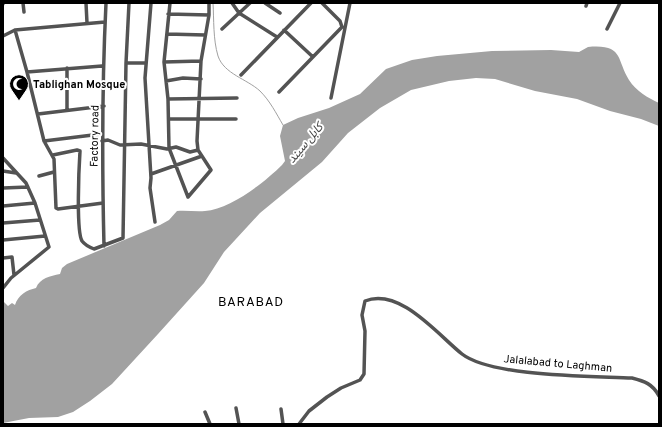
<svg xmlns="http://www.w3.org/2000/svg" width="662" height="427" font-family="Overpass,'Noto Sans Arabic',sans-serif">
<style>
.water{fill:#a1a1a1}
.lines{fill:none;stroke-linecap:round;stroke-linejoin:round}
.stream{stroke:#a1a1a1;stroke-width:1}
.minor{stroke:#535353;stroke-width:3.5}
.labels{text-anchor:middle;stroke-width:4;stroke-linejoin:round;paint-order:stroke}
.poi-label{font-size:11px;font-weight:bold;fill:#000;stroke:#fff;text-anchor:start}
.street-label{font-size:11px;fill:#000;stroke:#fff}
.water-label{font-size:12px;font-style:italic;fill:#424242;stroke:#fff}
.quarter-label{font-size:13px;letter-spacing:1px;fill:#000;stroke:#fff}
</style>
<rect width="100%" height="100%" fill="#fff"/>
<path class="water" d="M588,47C624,44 616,59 629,80C636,91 648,98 659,103V126L641,119L610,111L577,99L535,91L495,79L476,78L449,81L411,90L380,108L348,133L322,162L260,213L224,252L204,283L158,334L112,384L90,401L73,412L58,417L29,418L3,423V301L8,306L12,303L15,305C18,295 27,290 36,288C40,278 50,276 60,274L62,268L67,264L160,225L169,220L177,211C186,210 196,212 205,211C230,209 264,183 282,165L285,161L280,136L283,125L298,118L329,108L360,94L386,69L412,60L437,56L492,51L551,50L579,52Z"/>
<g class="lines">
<path class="stream" d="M213,3C214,20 213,39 218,56C224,74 247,79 260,91C270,101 276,113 283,125"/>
<path class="minor" d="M23,3L24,12
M86,3L87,23
M151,3L145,78L151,178L150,188L155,222
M170,3L164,62L168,99L169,148L188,197L211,170L198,150L197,141L201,61L209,15V3
M232,3L239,13L277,37
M265,3L280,13
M3,4V3
M586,6L587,3
M168,14L209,15
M222,29L250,3
M607,29L620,3
M15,30L27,72L44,141L54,159L56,208L58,209L103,203
M284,30L313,57
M167,34L205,35
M3,36L15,30L105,22
M164,62L201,61
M126,63H145
M67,68V110
M27,72L102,66
M241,75L311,3
M166,81L183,78L201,79
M279,92L342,27L340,21L322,3
M331,98L350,3
M168,99L237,98
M38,114L104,106
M169,119H236
M44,141L101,134
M102,141L108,140L120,145L141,144L167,149L176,147L190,152L198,150
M53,155L77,150L80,151C79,166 76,231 82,241C85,245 89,247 94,249L123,238L126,63L129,3
M3,158L26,183L35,203L49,247L11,278L3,288
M3,171L16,173
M151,174L202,156
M39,176L54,172
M3,188L28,187
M3,206L35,203
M3,223L40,220
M3,240L45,236
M104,246C102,165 102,84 106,3
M3,258L12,257L14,275
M236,408L239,424
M281,409L283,424
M205,412L210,424
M299,424L309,411L327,397L341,388L360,380L364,374L365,331L362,315L365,301C400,287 438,335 462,354C492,377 592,376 632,378C644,381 653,384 659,396"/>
</g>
<defs>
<symbol id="mosque-pin" viewBox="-11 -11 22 30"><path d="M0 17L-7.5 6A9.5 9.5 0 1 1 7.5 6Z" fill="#000" stroke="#fff"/><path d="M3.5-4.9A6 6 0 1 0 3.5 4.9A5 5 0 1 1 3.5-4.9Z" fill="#fff"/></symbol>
</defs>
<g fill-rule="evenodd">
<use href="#mosque-pin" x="8" y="73" width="22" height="30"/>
</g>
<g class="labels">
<g class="poi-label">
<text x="33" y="88">Tablighan Mosque</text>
</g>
<g class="street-label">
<text transform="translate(94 136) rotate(-89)" y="4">Factory road</text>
<text transform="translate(558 363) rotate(5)" y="4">Jalalabad to Laghman</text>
</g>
<g class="water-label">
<text transform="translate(305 143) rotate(-50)" y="4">کابل سيند</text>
</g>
<g class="quarter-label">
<text x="251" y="306">BARABAD</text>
</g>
</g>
<rect width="662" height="427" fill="none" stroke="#000000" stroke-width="8"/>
</svg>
